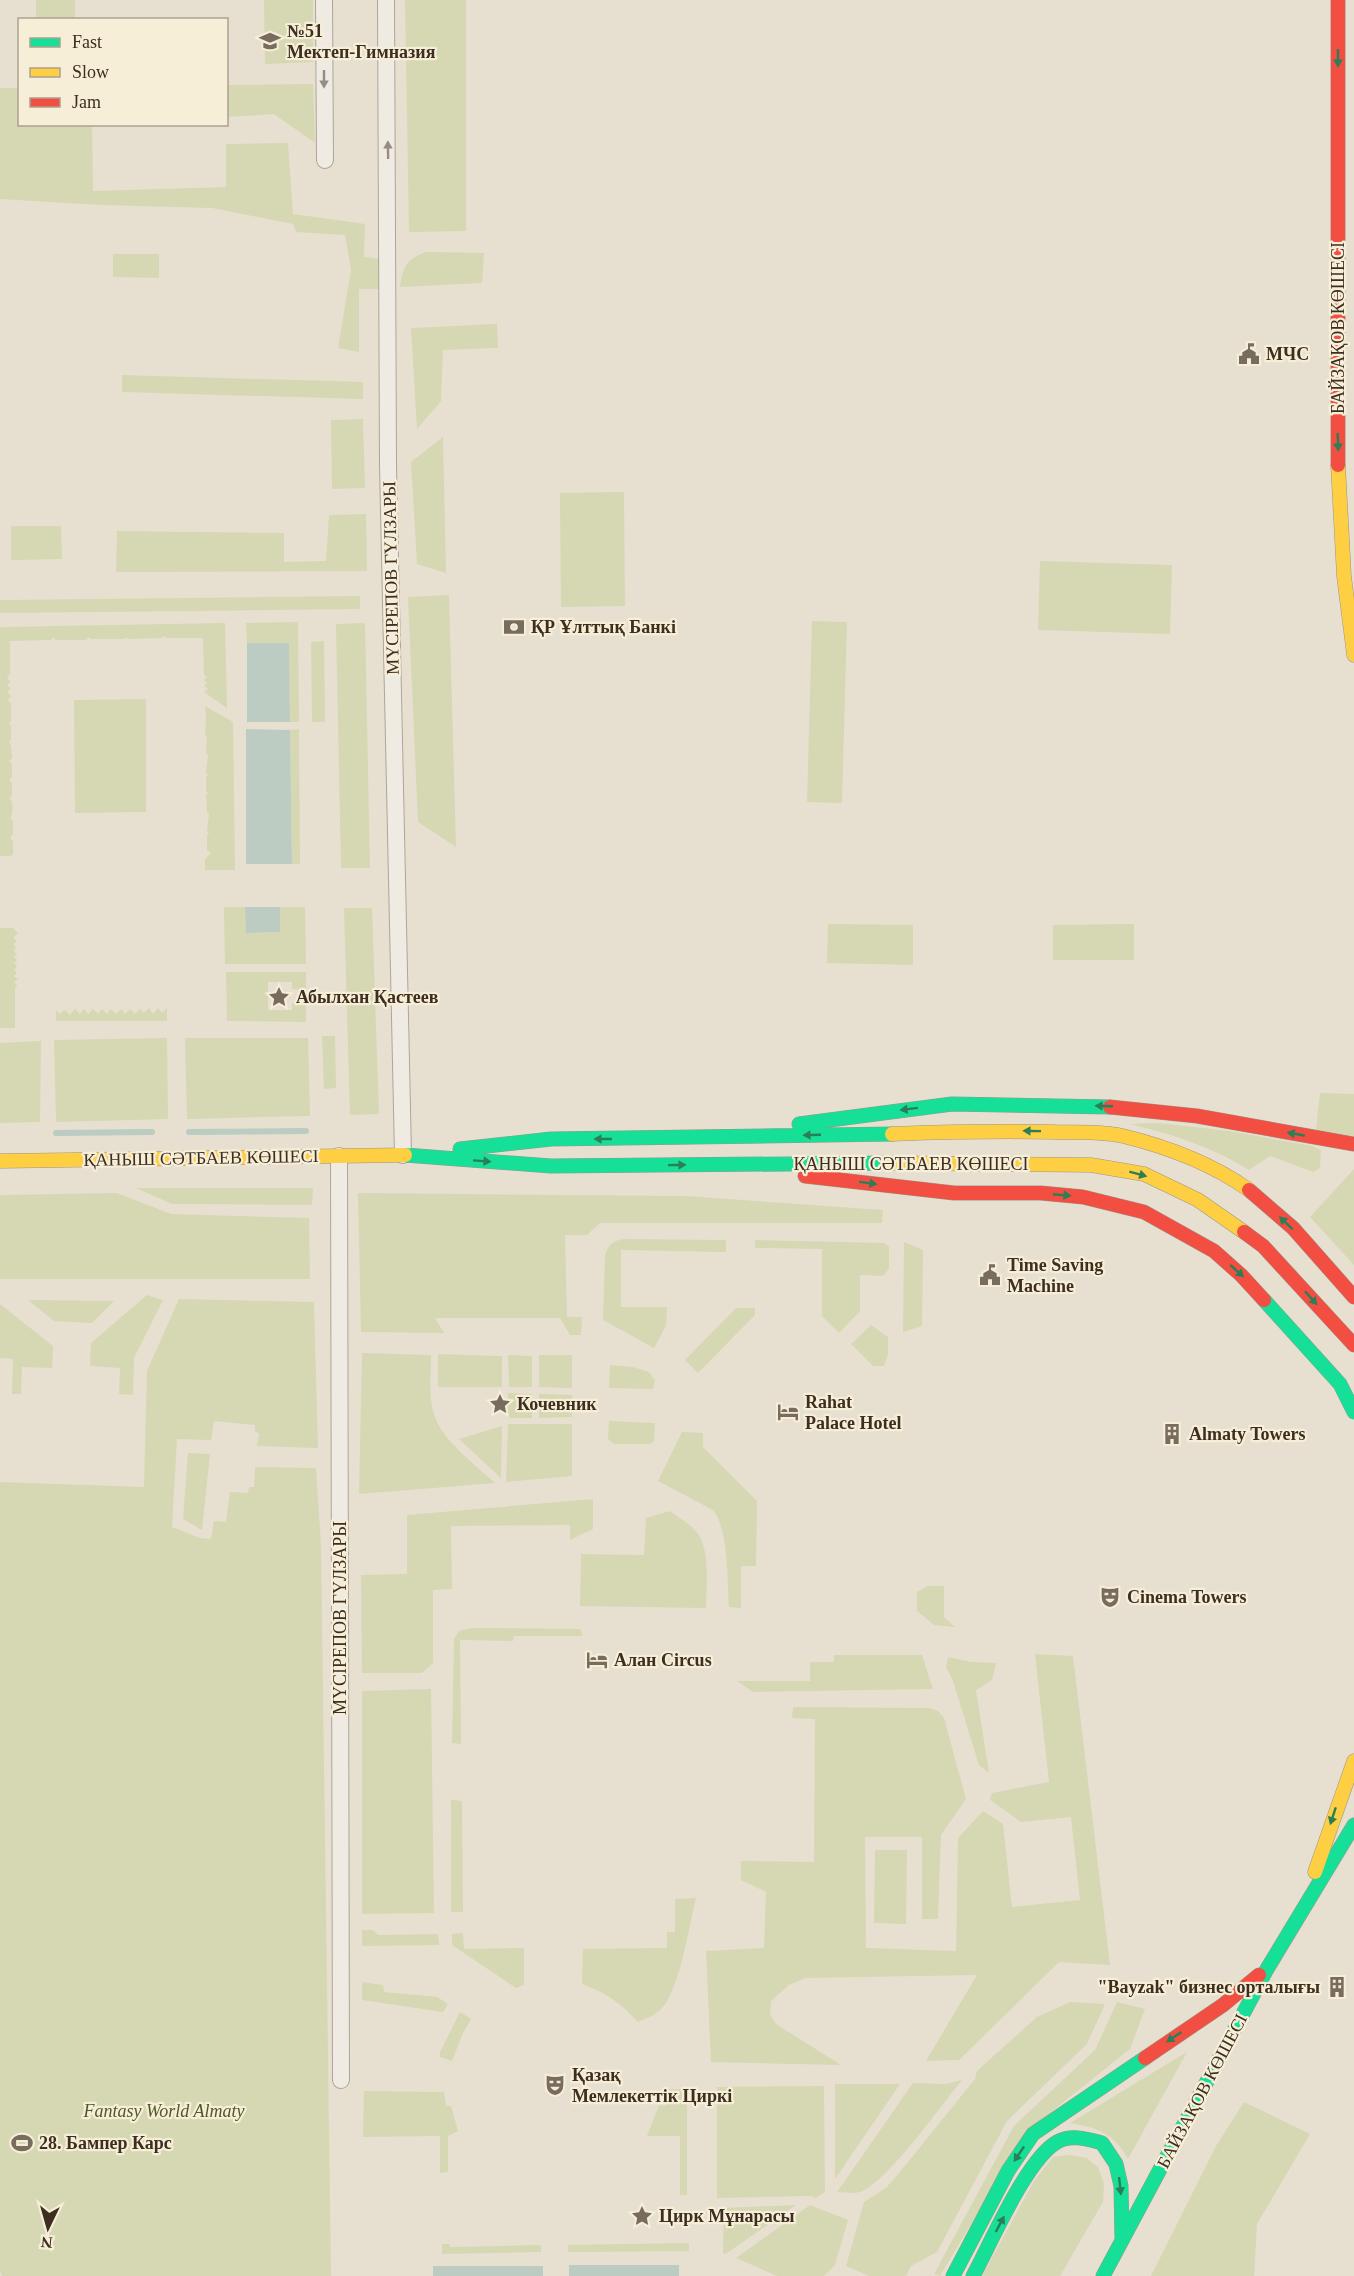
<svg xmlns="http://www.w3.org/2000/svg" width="1354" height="2276" font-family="'Times New Roman',serif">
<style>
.green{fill:#d6d7b3}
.water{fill:#bcccc2}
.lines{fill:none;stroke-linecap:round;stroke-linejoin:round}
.stream{stroke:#bcccc2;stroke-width:6}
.street-casing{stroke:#ada599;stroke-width:18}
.fast-casing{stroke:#9c958a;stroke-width:15}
.slow-casing{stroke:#9c958a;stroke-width:15}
.jam-casing{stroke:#9c958a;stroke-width:15}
.street{stroke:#efebe3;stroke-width:16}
.fast{stroke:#16e098;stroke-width:14}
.slow{stroke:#ffcf43;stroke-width:14}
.jam{stroke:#f24e42;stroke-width:14}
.oneway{fill:#2b7e56}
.oneway2{fill:#968c82}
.labels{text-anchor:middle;stroke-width:4.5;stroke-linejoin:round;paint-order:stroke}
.poi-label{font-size:18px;font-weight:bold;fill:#3d2e20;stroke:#f7eed8;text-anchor:start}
.street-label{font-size:18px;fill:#3d2e20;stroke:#f7eed8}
.park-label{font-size:18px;font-style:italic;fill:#4d5a26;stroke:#f7eed8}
</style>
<rect width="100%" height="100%" fill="#e7e0d1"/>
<path class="green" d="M36,0H75V19H36Z
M264,0H313V62L265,64Z
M405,0H466V231L409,232Z
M313,84L315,143L274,114L227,117V85Z
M0,88H19L20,124L92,125L93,191L226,187V144L288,143L293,214L365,224L364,257L380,259L379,289H359V352L338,348L351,270L345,235L296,232L293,224L212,208L101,205L0,199Z
M426,252L484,253L482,283L400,287C403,267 406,259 426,252Z
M113,254H159V278L113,277Z
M497,324L498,348L443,350L441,401L417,429L411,328Z
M122,375L363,382V399L122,392Z
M363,419L365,488L332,489L331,420Z
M443,437L446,573L417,564L411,462Z
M624,492L625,606L561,607L560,493Z
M366,514L367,571L116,572L117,531L284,533V562L326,561L329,515Z
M11,526H61L62,559L11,560Z
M1040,561L1172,565L1170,634L1038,630Z
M449,595L456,847L418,822L408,597Z
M360,596V609L0,613V600Z
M812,621L847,622L842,803L807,802Z
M298,622L299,722H290L289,643H247L246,623Z
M225,623L227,708L204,692L208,689L204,686L207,683L204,680L207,677L204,675L203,638H166L163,636L161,638L128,639L126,637L124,639H91L89,637L86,640H56L53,637L51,640L10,641V674L7,678L11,682L7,685L11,689L7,692L11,696L8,700L11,703V721L9,723L11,726V739L9,742L11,745L12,758L9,761L12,764V777L9,780L12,783V795L10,799C14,804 13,813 10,818L13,821V834L10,838L13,841V854L11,856H0V627Z
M365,623L370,868H341L336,624Z
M324,641L325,722H312L311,642Z
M146,699V812L75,813L74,700Z
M205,706L233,722L235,870H205V859L211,853L207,850V835L209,833L207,831L209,814L207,812L206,796L208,793L206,791V777L208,775L206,772L208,755L206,753L207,737L205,735L206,718Z
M299,729L300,864H292L290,730Z
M224,907H245L246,933L280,932V907H305L306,964H225Z
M344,908H372L379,1114L350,1115Z
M828,924L913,925V965L827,963Z
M1134,924V960H1053V925Z
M0,928H13L18,933L13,938L17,941L13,945L16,947L14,951L17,954L14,957L17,960L14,963L17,966L14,970L17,973L14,976L18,979L14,982L17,985L15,989V1028H0Z
M226,972H306V990L292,989V982H268V1010H292V1003H306V1022L227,1021Z
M149,1008L153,1014L158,1008L162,1013L167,1008V1021H56V1010L60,1014L65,1010L70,1015L75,1009L80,1014L84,1009L88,1014L93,1009L98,1014L102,1009L107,1014L111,1009L116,1014L121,1009L125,1014L130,1009L135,1014L140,1009L144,1013Z
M322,1036H335L336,1088L324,1089Z
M167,1038L168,1119L56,1122L54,1040Z
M185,1038H308L310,1116L187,1119Z
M41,1041L40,1122L0,1123V1043Z
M1320,1093L1354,1094V1136L1316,1130Z
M1158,1123L1229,1131L1312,1146L1321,1150L1320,1168L1313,1172L1270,1156L1249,1170C1210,1146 1174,1135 1130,1124Z
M1354,1169V1265L1310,1217Z
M136,1188H313L312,1205L172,1204Z
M117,1193L171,1214L309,1218L310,1279H0V1195Z
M358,1193L685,1196L883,1210L882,1223H600L587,1235H565L567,1317H582L581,1335H570L560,1318H435L444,1333L361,1332Z
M624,1239L726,1240V1252L621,1250V1307H667L666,1326L654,1348L603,1320L605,1255C609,1244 613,1241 624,1239Z
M755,1240L885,1243L889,1247V1269L883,1276L860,1275V1311L839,1333L822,1316V1249L755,1248Z
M904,1242L923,1250L922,1326L903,1332Z
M147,1295L163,1300L134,1358L133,1395L119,1394L120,1368L90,1366L91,1343Z
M179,1299L314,1302L318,1448L257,1446L259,1433L255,1432V1425L214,1421L211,1440L177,1439L172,1527L200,1538L211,1539L214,1521L226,1522L230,1492L248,1493L249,1487H254L255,1467L316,1468L321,1545L331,2276H2L0,2271V1482L144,1487L147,1371Z
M28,1300L114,1301L92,1323L54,1321Z
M0,1304L53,1346L52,1368L22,1367L21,1394H12L13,1359L0,1358Z
M736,1308H755V1315L698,1373L685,1360Z
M871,1325L888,1337V1355L884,1366H873L851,1344Z
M362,1353L431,1355C431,1375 428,1398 435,1417C443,1441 477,1466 495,1483L359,1494Z
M438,1354L502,1356V1387H438Z
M508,1355L532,1356V1387H509Z
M539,1355H572V1388L539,1387Z
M610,1365L633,1367L649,1372L655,1381L653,1389L609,1388Z
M508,1393L532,1394V1418H508Z
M539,1394L572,1395V1417L539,1418Z
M609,1421L655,1423L654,1441L650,1444H614L608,1439Z
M508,1424H572V1476L506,1482Z
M502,1426L501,1478L459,1439Z
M682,1432L703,1433V1447L757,1501L756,1566H741V1608L729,1607C727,1581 729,1530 713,1510L658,1481Z
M188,1453L210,1454L202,1530L183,1519Z
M593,1499V1529L570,1540V1525L451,1526L452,1589L433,1590V1663L422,1673H362L361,1575L407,1574V1515Z
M670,1511C677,1517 687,1522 693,1528C712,1546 706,1584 706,1608L580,1606L581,1554L644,1555L646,1518Z
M928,1586H944V1617L955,1627L934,1625L917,1611V1592Z
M472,1628L580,1629L583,1636H514L513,1641L460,1640L461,1744L452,1743L454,1639L459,1631Z
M1035,1654L1073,1656L1110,1965L1059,1962L959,2060L926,2061L977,1975L805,1978L789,1985L771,2001L770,2014L776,2024L841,2065L711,2062L706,1951L764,1948L766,1892L741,1880V1861L814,1862L815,1719L792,1718L793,1707L929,1708L938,1711L944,1718L966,1799L941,1835L938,1919H922V1837H865L866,1948L956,1951L958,1838L983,1811L1003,1824L1012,1907L1080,1900L1071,1817L1021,1822L990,1800L992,1793L1049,1782Z
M834,1655H922L933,1689L753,1692L737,1681H810V1662H834Z
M948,1657L971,1662L996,1663L992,1680L976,1690L989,1773L979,1765L953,1681L946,1667Z
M431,1689L434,1913L362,1914V1691Z
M451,1800L462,1801L463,1912H451Z
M875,1850H907L906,1924L874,1923Z
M696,1898C689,1925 680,1989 662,2008C656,2015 646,2018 638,2022C622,2004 605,1992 582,1984L583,1949L667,1948V1932H675V1899Z
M362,1930H373L378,1935L438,1934L439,1945L362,1946Z
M463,1933L464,1949L524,1948V1985L516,1988L452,1945V1934Z
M362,1982L383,1985L384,1992L437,1997L448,2004L443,2012L362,2000Z
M1070,2002L1105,2004L1087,2044L1007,2121L937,2252L911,2266L906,2276H869L846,2266L864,2202L886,2188L904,2167L975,2079L977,2071L1037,2017Z
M1117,2002L1145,2009L1130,2049L1026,2132L940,2276L934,2274L1014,2126L1095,2050Z
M460,2012L471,2019L463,2033L452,2061L440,2057V2052Z
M1187,2052L1128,2159C1114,2133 1098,2128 1070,2123Z
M962,2080C942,2104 887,2183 860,2192C853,2194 845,2192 837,2192L913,2083L946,2084Z
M835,2084H900L835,2179Z
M824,2086L825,2192L816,2198L811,2196L717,2198V2087Z
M667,2089H687V2195H680V2136H647L659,2105L665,2106Z
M364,2091L444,2092L446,2106H451L458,2131L448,2136V2172L440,2173V2136L363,2137Z
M1244,2102L1310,2134L1257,2224L1254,2276H1151L1216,2146Z
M1070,2155L1087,2158L1098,2167L1104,2184L1103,2202L1060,2276H982L1034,2181L1053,2157Z
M796,2205L727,2253L723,2254L724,2208Z
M810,2205L848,2220L835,2265L824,2276H777L736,2258Z
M689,2243V2251L568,2252V2245Z
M442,2244H449L450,2247L541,2245V2252L442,2254Z"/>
<path class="water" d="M247,643H289L290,722H247Z
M246,729L290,730L292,864H246Z
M245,907H280V932L246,933Z
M569,2265H679V2276H569Z
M433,2266H543V2276H433Z"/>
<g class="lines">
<path class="stream" d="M189,1132L306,1131
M56,1133L152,1132"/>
<defs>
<path id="street" d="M324,0L325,160
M386,0L388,465L403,1155
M339,1156L341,2080"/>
<path id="fast" d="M799,1124L952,1104L1110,1107
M460,1149L551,1139L892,1134
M405,1155L551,1166L889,1163
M1264,1300L1340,1384L1354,1412
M953,2276L1008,2171L1033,2134L1145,2058
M973,2276C991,2243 1026,2160 1057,2142C1071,2134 1087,2139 1102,2143L1116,2164L1121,2186L1122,2240
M1103,2276L1267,1969L1354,1825"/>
<path id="slow" d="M1338,465L1344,576L1354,655
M892,1134C946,1132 1000,1131 1054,1132C1076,1133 1100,1131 1123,1136C1168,1147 1211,1163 1249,1190
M0,1161L405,1155
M889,1163L1091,1165L1144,1174L1198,1200L1244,1232
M1315,1872L1354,1761"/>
<path id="jam" d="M1338,0V465
M1110,1107L1197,1116L1354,1144
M805,1176L954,1193H1041L1083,1197L1144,1212L1214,1251L1241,1275L1264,1300
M1249,1190L1293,1228L1354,1297
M1244,1232L1263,1246L1354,1345
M1145,2058L1223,2005L1259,1975"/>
</defs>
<use href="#street" class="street-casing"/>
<use href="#fast" class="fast-casing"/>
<use href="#slow" class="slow-casing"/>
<use href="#jam" class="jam-casing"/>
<use href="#street" class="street"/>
<use href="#fast" class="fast"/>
<use href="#slow" class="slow"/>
<use href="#jam" class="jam"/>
</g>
<defs><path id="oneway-solid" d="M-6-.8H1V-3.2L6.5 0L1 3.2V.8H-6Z" transform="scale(1.5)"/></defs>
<g class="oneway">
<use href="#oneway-solid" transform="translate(1338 58) rotate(90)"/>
<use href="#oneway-solid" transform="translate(1338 442) rotate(88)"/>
<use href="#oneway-solid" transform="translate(1104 1106) rotate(-178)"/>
<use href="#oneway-solid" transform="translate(909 1109) rotate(173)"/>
<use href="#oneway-solid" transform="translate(1032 1131) rotate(-179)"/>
<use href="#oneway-solid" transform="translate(1296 1134) rotate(-170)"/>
<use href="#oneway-solid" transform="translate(812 1135) rotate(178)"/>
<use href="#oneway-solid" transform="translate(603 1139) rotate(180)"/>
<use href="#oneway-solid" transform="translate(482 1161) rotate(4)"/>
<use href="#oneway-solid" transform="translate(677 1165) rotate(-1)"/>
<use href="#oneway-solid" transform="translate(1138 1174) rotate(15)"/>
<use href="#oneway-solid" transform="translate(868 1183) rotate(7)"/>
<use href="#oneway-solid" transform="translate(1062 1195) rotate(5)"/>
<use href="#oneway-solid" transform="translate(1286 1223) rotate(-137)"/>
<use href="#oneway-solid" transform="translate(1237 1271) rotate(42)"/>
<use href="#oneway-solid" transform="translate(1311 1298) rotate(48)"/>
<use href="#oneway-solid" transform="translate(1333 1816) rotate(108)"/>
<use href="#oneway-solid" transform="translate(1174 2037) rotate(146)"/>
<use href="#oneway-solid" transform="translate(1019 2154) rotate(124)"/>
<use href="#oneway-solid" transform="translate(1120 2186) rotate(84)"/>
<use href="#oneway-solid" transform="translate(1000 2224) rotate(-62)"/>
</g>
<g class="oneway2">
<use href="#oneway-solid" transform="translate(324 79) rotate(90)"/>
<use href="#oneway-solid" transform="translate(388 150) rotate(-91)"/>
</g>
<defs>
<symbol id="school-bare" viewBox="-9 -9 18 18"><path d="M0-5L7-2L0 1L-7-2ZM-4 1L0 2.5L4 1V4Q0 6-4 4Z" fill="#786c5e" stroke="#f7eed8" stroke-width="2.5" paint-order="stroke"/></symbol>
<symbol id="civic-bare" viewBox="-9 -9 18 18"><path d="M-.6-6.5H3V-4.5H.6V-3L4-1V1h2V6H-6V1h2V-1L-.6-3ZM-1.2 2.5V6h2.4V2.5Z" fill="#786c5e" stroke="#f7eed8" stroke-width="2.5" paint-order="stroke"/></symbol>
<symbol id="bank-bare" viewBox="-9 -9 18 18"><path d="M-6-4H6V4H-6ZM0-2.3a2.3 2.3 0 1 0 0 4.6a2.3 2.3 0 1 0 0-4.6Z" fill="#786c5e" stroke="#f7eed8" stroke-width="2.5" paint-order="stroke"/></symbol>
<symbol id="sight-bare" viewBox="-9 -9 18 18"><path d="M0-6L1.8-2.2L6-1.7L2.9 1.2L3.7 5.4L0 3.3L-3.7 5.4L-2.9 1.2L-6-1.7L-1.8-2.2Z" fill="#786c5e" stroke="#f7eed8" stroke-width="2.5" paint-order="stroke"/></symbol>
<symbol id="hotel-bare" viewBox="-9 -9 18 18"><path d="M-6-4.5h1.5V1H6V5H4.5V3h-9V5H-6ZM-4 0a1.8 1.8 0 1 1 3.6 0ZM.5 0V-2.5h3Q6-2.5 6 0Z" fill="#786c5e" stroke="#f7eed8" stroke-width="2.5" paint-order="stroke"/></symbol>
<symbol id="building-bare" viewBox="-9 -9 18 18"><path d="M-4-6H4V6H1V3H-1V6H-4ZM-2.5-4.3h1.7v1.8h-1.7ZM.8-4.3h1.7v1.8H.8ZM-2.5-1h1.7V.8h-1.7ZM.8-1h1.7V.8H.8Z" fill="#786c5e" stroke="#f7eed8" stroke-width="2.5" paint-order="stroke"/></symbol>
<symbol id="theatre-bare" viewBox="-9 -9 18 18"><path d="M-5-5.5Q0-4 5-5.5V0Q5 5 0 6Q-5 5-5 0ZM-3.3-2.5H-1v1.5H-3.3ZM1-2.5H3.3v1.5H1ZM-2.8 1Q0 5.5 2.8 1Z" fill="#786c5e" stroke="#f7eed8" stroke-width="2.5" paint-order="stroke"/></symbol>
<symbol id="stadium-bare" viewBox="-9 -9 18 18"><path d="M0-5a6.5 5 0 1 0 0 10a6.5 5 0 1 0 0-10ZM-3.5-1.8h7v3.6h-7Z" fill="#786c5e" stroke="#f7eed8" stroke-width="2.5" paint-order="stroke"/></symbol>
</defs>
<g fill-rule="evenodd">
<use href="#school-bare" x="255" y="26" width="30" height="30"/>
<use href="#civic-bare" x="1234" y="339" width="30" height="30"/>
<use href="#bank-bare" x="499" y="612" width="30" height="30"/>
<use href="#sight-bare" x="264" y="982" width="30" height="30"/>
<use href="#civic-bare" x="975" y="1260" width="30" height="30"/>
<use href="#sight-bare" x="485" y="1389" width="30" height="30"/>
<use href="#hotel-bare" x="773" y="1397" width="30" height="30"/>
<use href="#building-bare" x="1157" y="1419" width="30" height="30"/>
<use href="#theatre-bare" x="1095" y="1582" width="30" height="30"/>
<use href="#hotel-bare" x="582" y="1645" width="30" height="30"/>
<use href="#building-bare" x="1322" y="1972" width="30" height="30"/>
<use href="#theatre-bare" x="540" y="2070" width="30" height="30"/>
<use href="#stadium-bare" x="7" y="2128" width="30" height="30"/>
<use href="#sight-bare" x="627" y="2201" width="30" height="30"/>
</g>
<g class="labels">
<g class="poi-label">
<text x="287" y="37">№51<tspan x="287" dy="21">Мектеп-Гимназия</tspan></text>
<text x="1266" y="360">МЧС</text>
<text x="531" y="633">ҚР Ұлттық Банкі</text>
<text x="296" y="1003">Абылхан Қастеев</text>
<text x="1007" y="1271">Time Saving<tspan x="1007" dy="21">Machine</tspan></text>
<text x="805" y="1408">Rahat<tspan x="805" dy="21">Palace Hotel</tspan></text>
<text x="517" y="1410">Кочевник</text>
<text x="1189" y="1440">Almaty Towers</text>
<text x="1127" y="1603">Cinema Towers</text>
<text x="614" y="1666">Алан Circus</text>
<text x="1320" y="1993" text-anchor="end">"Bayzak" бизнес орталығы</text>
<text x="572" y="2081">Қазақ<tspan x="572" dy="21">Мемлекеттік Циркі</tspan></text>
<text x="39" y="2149">28. Бампер Карс</text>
<text x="659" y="2222">Цирк Мұнарасы</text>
</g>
<g class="street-label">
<text transform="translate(1338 328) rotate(-90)" y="6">БАЙЗАҚОВ КӨШЕСІ</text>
<text transform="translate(391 578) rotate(-91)" y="6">МҮСІРЕПОВ ГҮЛЗАРЫ</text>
<text transform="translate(201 1158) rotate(-1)" y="6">ҚАНЫШ СӘТБАЕВ КӨШЕСІ</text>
<text x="911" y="1170">ҚАНЫШ СӘТБАЕВ КӨШЕСІ</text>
<text transform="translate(340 1618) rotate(-90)" y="6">МҮСІРЕПОВ ГҮЛЗАРЫ</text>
<text transform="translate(1202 2091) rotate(-62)" y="6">БАЙЗАҚОВ КӨШЕСІ</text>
</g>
<g class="park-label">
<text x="164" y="2117">Fantasy World Almaty</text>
</g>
</g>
<rect x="18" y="18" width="210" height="108" fill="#f7eed8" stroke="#ada18e" stroke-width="1.5"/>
<rect x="30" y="38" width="30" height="9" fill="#16e098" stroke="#ada18e" stroke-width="1.5"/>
<text x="72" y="48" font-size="18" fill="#3d2e20">Fast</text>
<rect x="30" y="68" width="30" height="9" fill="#ffcf43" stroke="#ada18e" stroke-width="1.5"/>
<text x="72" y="78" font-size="18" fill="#3d2e20">Slow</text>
<rect x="30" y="98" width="30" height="9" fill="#f24e42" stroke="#ada18e" stroke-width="1.5"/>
<text x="72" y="108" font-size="18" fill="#3d2e20">Jam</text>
<g transform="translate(48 2228) rotate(185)" stroke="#f7eed8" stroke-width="4.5" paint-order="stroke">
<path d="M0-4.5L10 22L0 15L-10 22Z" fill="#3d2e20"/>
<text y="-9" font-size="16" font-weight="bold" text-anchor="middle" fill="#3d2e20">N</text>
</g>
</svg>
